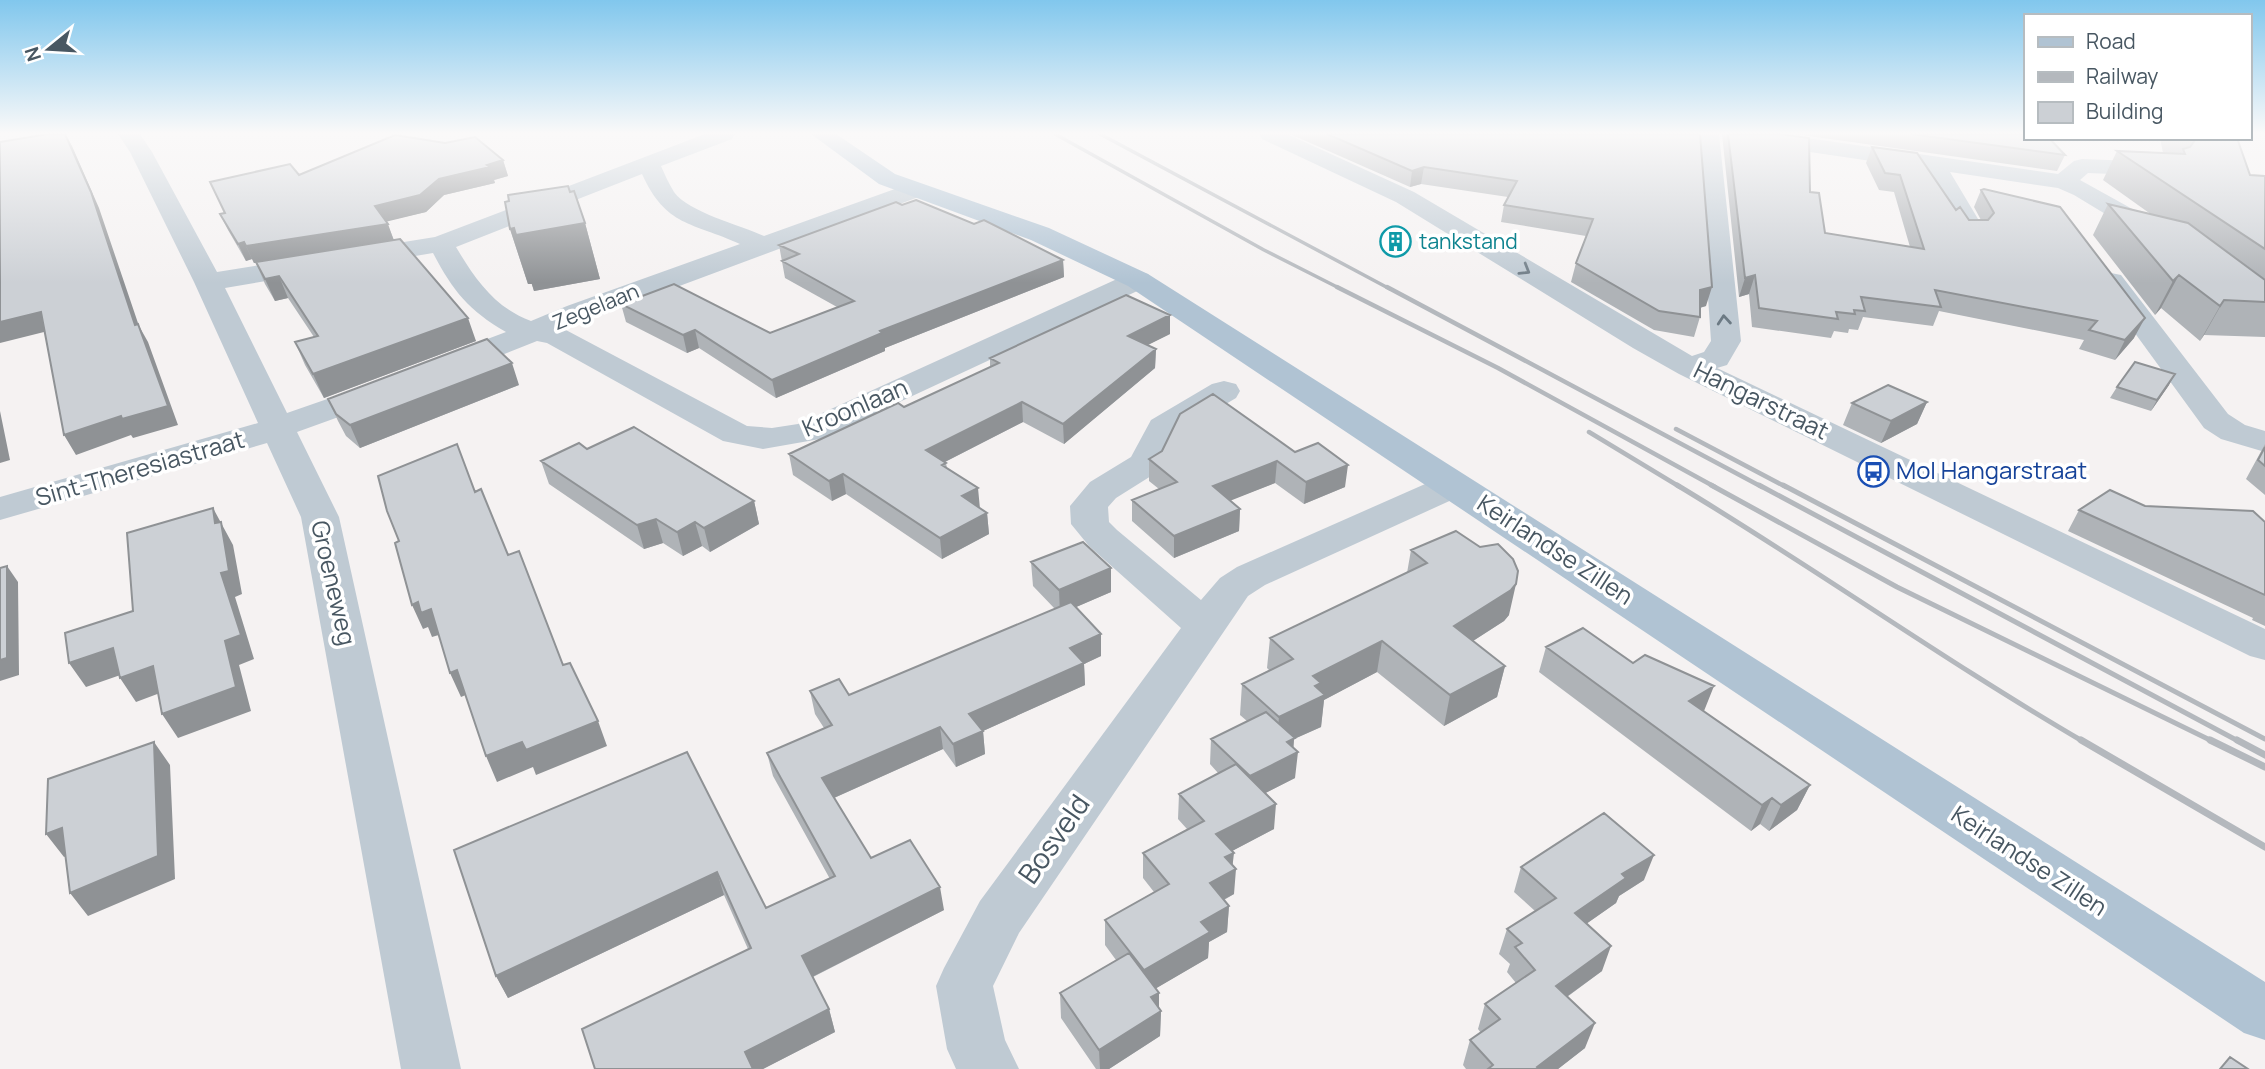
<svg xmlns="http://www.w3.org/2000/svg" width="2265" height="1069" font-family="Manrope,sans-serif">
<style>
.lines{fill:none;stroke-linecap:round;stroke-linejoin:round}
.minor{fill:#bfcad3;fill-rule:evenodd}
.major{fill:#b0c3d3;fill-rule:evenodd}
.rail-far3{stroke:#b4b8bd;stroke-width:3.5}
.rail-far2{stroke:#b4b8bd;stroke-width:4.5}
.rail-far1{stroke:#b4b8bd;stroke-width:5}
.rail{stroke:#b4b8bd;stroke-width:7}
.wall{fill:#afb3b7}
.shaded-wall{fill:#8f9295}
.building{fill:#ccd0d5;stroke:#8f9295;stroke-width:2}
.oneway{stroke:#6c7a84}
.labels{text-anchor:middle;stroke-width:7;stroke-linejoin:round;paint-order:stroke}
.far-culture-label{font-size:21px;fill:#0d838f;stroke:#fff;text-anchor:start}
.far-street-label{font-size:21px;fill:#485762;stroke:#fff}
.street-label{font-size:24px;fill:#485762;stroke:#fff}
.transit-label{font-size:24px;fill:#164399;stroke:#fff;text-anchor:start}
.near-street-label{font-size:28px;fill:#485762;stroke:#fff}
</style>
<rect width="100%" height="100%" fill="#f5f2f2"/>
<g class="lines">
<path class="minor" d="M118,134H140L152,152L217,272L435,237L705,134H735L732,139L661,166C665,175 669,184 674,192C688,212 740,225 764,236L906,185L915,183L924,185L927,190L924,195L564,329L747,426L772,428L798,424L1128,274L1138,272L1148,274L1152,280L1148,286L820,439L763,449L723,441L547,343L537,341L459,372L448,374L437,372L432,365L437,358L506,332C468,310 453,291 433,253L225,288L287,413L382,380L394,383L398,390L394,397L297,432L339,517L461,1069H401L301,517L267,443L0,520V497L258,423L194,282L130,152ZM642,174C666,227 692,222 740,244L567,306L531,321C495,308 475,279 456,247Z
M1259,134H1287L1414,192L1692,356L1704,352L1711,341L1697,134H1719L1741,341L1727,365L1717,368L2265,629V660L2250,656L1679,374L1633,348L1396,202L1262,139Z
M1725,134H1779L2058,174L2074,161L2082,159L2160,162L2168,164L2172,169L2168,174L2160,176L2088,173L2080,180L2163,226L2167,232L2163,238L2154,240L2145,238L2074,195L2058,188L1950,172L1984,229L1980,235L1971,237L1962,235L1958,229L1925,169L1736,141L1728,139Z
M2111,273L2121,275L2228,414L2245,425L2265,431V452L2221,439L2204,428L2097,281L2101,275Z
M1224,381L1236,384L1240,391L1236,398L1177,433L1159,471L1116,498L1108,507L1109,522L1117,530L1201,600L1220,578L1237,567L1441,477L1454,474L1467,477L1472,485L1467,493L1265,585L1248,596L1019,933L993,986L1005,1040L1019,1069H956L947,1049L936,986L944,968L980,901L1181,628L1089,546L1071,524L1070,506L1090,482L1131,457L1151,420L1212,384Z"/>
<path class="major" d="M811,134H836L895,174L1049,228L1148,274L2265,982V1040L2244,1033L1128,286L1031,240L879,184Z"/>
<path class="rail-far3" d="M1055,134L1264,250L1341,289
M1100,134L1390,289"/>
<path class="rail-far2" d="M1337,287L1498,368L1715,487
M1387,287L1762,487
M1676,429L1786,487
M1589,432L1680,487"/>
<path class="rail-far1" d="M1677,485C1815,568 1945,661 2084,742
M1711,485L1897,587L2214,742
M1759,485L2240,742
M1783,485L2265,739"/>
<path class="rail" d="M2081,740L2265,847
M2210,740L2265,767
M2237,740L2265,755"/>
</g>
<path class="wall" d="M1290,134H1700L1706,306L1700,308V317L1694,337L1654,330L1571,282L1576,263L1586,236L1501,222L1504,205L1508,197L1421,184L1410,187Z
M1722,134H1780L1810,192L1825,233L1910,247L1894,192L1879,190L1866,163L1872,147L1969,220H1981L1974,207L1981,190L2134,338L2115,360L2079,349L2084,340L1939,311L1933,326L1863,317L1858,330L1849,329L1848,333L1834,331L1831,338L1752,327L1749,294L1739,297Z
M1795,134H2025L2065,155L2057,171Z
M2160,138H2237L2250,175L2265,176V337L2204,335L2200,341L2161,308L2155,315L2093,235L2108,204L2152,215L2103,180L2117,151L2163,153Z
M503,160L508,176L494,180L495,183L444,195L426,212L386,221L394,240L476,341L324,398L305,365L295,342L314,337L288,298L275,301L265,284L256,263H254L252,259L246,261L228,230L220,214L299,175Z
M902,205L974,224L1063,260L1064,277L885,348V351L776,398L699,348L687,353L626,322L621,304L770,333L837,307L785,278L779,245Z
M585,223L600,279L534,291L532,284H528L510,229Z
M1170,334L1147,345L1156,349L1155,368L1064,444L1023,422L945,462L946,463L947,468L980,508L987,513L989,534L942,559L846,494L832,501L793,475L789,454L904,407L990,367V358Z
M519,385L360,448L346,436L338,421L328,399Z
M2169,385L2151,411L2110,398L2117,387Z
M1927,402L1917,424L1881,443L1843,425L1852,403Z
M2265,444V495L2246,479Z
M587,449L754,501L759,524L710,552L702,546L683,556L663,543L644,549L549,484L541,461Z
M1295,452L1345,487L1304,504L1275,483L1230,500L1240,509L1239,531L1174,558L1132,521V500L1159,489L1149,481V459Z
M2145,506L2265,522V626L2252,620L2253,618L2068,531L2079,510Z
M1411,550L1509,615L1504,621L1473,641L1505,666L1497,697L1444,726L1377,672L1324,700L1321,727L1294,739L1293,748L1295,778L1265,793L1274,829L1232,851L1234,894L1224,900L1229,906L1227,932L1209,942L1208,958L1156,988L1159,1008L1161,1011L1160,1036L1109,1069H1096L1061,1018L1060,993L1116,960L1105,945V920L1154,892L1143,878V853L1187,829L1178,819L1179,794L1218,773L1210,764L1211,739L1247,721L1240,715L1242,684L1269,670L1267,668L1270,638L1407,573Z
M1031,562L1111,568V592L1076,607L1101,656L1084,664L1085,685L983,731L985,754L956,767L943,749L834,798L871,858L944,910L813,977L829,1009L835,1032L763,1069H595L748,949L724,895L508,998L496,976L687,752L766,908L830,879L773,776L767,753L824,728L815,714L810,691L849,695L1055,609L1033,586Z
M1546,647L1633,663L1704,711L1810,785L1797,810L1769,831L1760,824L1751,831L1539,672Z
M1521,867L1644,880L1619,896L1616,903L1586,924L1602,971L1567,997L1585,1048L1558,1069H1466L1463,1065L1470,1040L1481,1033L1478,1029L1485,1004L1516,983L1507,972L1510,964L1499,954L1507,929L1535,911L1514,892Z"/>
<path class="shaded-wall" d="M65,134L72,146L99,208L139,326L148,342L178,425L133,438L131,435L76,455L64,435L135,325Z
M503,160L508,176L494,180L495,183L444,195L426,212L381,223L375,206L439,179Z
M1424,167L1421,184L1410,187L1412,171Z
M585,223L600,279L534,291L516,235Z
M388,224L394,241L254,263L246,246Z
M514,228L532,284H528L510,229Z
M244,242L252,259L246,261L238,244Z
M1063,260L1064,277L885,348V351L776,398L772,380L880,331Z
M1755,275L1749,294L1739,297L1745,278Z
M2179,275L2161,308L2155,315L2173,281Z
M279,276L288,298L275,301L265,279Z
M1712,287L1706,306L1695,309L1700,290Z
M2224,300L2204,335L2200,341L2220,306Z
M41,312L52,330L0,343V322Z
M1170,315V334L1128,355V336Z
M468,318L476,341L324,398L313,374Z
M2145,318L2134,338L2115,360L2125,340Z
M695,330L699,348L687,353L683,335Z
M1156,349L1155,368L1064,444L1063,424Z
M512,363L519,385L360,448L350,425Z
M2175,374L2169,385L2151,411L2157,400Z
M1022,402L1023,422L929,470L926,450Z
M1927,402L1917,424L1881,443L1891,421Z
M0,411L10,460L0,463Z
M1277,461L1275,483L1212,508L1213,486Z
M1348,465L1345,487L1304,504L1306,482Z
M843,474L846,494L832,501L829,481Z
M978,488L980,509L962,496Z
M754,501L759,524L710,552L704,528Z
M213,508L233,545L242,594L235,597L254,659L239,665L251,711L178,738L162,714L225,641L221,573Z
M1240,509L1239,531L1174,558V536Z
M987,513L989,534L942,559L940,538Z
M656,519L663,543L644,549L637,525Z
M695,522L702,546L683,556L677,532Z
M7,566L18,582L19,675L0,681V660Z
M1111,568V592L1060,614L1059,590Z
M1516,584L1509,615L1504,621L1448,657L1454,626Z
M418,602L431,609L442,634L432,637L428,627L423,629L412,605Z
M1101,634V656L1084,664L1085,685L983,731L985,754L956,767L953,744L969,714L1070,648Z
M1382,641L1377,672L1324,700L1321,727L1294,739L1293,755L1298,752L1295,778L1248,802L1250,776L1276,748L1279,717L1313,676Z
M113,648L129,672L86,687L69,663Z
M153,666L168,690L136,702L120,678Z
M1505,666L1497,697L1444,726L1450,695Z
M457,670L468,694L461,697L450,673Z
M1714,686L1704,711L1679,726L1689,701Z
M598,721L607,746L536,775L533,767L497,782L486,756L522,742Z
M940,727L943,749L827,801L822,778Z
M154,742L170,765L175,879L88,916L70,893Z
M1810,785L1797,810L1769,831L1781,805Z
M1772,798L1760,824L1751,831L1762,805Z
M1276,804L1274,829L1215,860L1216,834Z
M62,828L81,851L64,857L46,834Z
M1234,853L1232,870L1236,869L1234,894L1208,908L1210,883L1225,857Z
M1654,855L1644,880L1619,896L1616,903L1566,938L1575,913L1622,874Z
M717,872L724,895L508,998L496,976Z
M940,887L944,910L808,979L802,956Z
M1229,906L1227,932L1209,942L1208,958L1143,996L1144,970L1201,922Z
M1611,946L1602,971L1547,1011L1556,986Z
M1159,993V1012L1161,1011L1160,1036L1109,1069H1100L1099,1050L1151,997Z
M829,1009L835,1032L763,1069H751L745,1052Z
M1595,1023L1585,1048L1558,1069H1536L1537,1067Z"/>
<path class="building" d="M48,134H65L91,192L135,325L138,324L168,406L122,419L121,416L64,435L41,312L0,322V142Z
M1327,134H1700L1712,287L1700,290V317L1659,311L1576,263L1593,219L1504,205L1517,181L1424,167L1412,171Z
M1728,134H1780L1809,138L1810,192L1819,193L1825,233L1924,249L1900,175L1885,173L1872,147L1917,153L1956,210L1960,207L1969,220H1988L1994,213L1981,190L1984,189L2060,207L2145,318L2125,340L2089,330L2097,321L1935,290L1941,307L1861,297L1865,311L1854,310L1855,314L1836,312L1838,319L1759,308L1755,275L1745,278Z
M1911,134H2025V138H2049L2065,155Z
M395,135L445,143L475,137L503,160L487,165L490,167L439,179L420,195L375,206L388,224L246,246L244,242L238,244L220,214L225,213L210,182L290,164L299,175Z
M2193,138H2237L2250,175L2265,176V249L2117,151L2185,154L2183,149L2190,147L2195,140Z
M568,186L570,192L574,191L585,223L516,235L514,228L510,229L505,202L509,201L508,195Z
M916,200L974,224L984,220L1063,260L880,331L882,333L772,380L695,330L683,335L621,304L674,284L770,333L854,301L782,261L799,254L779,245L896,202L902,205Z
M2108,204L2188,223L2265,280V302L2224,300L2220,306L2179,275L2173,281Z
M400,239L468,318L313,374L295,342L318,336L279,276L265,279L256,262Z
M1126,295L1170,315L1128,336L1156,349L1063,424L1022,402L926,450L946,463L942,465L978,488L962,496L987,513L940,538L843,474L829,481L789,454L898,403L904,407L999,363L990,358Z
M487,339L512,363L350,425L336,414L328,399Z
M2135,362L2175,374L2157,400L2117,387Z
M1888,385L1927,402L1891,421L1852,403Z
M1213,394L1295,452L1318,443L1348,465L1306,482L1277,461L1213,486L1240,509L1174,536L1132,500L1177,482L1149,459L1162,451L1180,414Z
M634,427L754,501L704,528L695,522L677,532L656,519L637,525L541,461L579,443L587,449Z
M457,444L475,492L481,489L508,555L519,551L563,665L570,663L598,721L526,750L522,742L486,756L457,670L450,673L431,609L421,613L418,602L412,605L395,543L399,541L387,511L378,476Z
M2265,447V466L2258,460Z
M2110,490L2145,506L2253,511L2265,522V595L2079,510Z
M213,508L215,523L221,522L229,571L221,573L241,635L225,641L236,687L162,714L153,666L120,678L113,648L69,663L65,633L133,611L127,533Z
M1456,531L1480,547L1498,544L1513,559L1518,571L1516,584L1511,590L1454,626L1505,666L1450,695L1382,641L1313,676L1321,683L1315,686L1325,695L1279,717L1242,684L1293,659L1270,638L1427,563L1411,550Z
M1083,542L1111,568L1059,590L1031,562Z
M7,566V658L0,660V568Z
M1071,602L1101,634L1070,648L1084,663L969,714L983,731L953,744L940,727L822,778L871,858L910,840L940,887L802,956L829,1009L745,1052L753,1069H595L582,1029L751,948L717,872L496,976L454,850L687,752L766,908L835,876L767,753L832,725L810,691L839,679L849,695Z
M1583,628L1633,663L1645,655L1714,686L1689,701L1810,785L1781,805L1772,798L1762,805L1546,647Z
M1266,712L1295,738L1287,742L1298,752L1250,776L1211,739Z
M154,742L158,856L70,893L62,828L46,834L48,779Z
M1236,764L1276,804L1216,834L1234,853L1225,857L1236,869L1210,883L1229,906L1201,922L1210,932L1144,970L1105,920L1169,884L1143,853L1204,821L1179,794Z
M1604,813L1654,855L1622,874L1626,878L1575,913L1611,946L1556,986L1595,1023L1537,1067L1539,1069H1488L1493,1065L1470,1040L1500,1019L1485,1004L1535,970L1515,947L1522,943L1507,929L1556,898L1521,867Z
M1129,953L1159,993L1151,997L1161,1011L1099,1050L1060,993Z
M2230,1057L2248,1069H2220Z"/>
<defs><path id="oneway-chevron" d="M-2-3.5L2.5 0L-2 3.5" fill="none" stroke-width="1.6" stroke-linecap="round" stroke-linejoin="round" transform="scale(1.75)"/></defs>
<g class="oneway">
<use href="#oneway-chevron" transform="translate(1525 270) rotate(31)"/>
<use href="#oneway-chevron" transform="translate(1724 320) rotate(-95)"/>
</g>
<linearGradient id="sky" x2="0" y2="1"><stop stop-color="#81c7ed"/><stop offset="0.47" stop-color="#faf9f9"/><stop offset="1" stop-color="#faf9f9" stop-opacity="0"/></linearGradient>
<rect width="2265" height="283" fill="url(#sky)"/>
<defs>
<symbol id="building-ring" viewBox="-11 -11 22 22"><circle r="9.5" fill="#fff" stroke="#0f9aa8" stroke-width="1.5"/><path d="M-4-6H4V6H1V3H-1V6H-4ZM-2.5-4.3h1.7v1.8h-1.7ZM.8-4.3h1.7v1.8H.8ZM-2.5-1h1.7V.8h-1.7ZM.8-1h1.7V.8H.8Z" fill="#0f9aa8"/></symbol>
<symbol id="bus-ring" viewBox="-11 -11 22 22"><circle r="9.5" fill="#fff" stroke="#1a4fb4" stroke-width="1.5"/><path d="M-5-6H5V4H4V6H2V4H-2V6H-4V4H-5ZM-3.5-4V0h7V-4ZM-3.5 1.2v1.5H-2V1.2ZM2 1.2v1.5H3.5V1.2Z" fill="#1a4fb4"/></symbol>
</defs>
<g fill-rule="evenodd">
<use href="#building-ring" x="1378" y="224" width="35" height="35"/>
<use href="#bus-ring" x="1856" y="454" width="35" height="35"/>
</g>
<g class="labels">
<g class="far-culture-label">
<text x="1419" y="249">tankstand</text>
</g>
<g class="far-street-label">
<text transform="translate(596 307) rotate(-22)" y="7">Zegelaan</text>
</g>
<g class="street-label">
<text transform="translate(1761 401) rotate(26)" y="8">Hangarstraat</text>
<text transform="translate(855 408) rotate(-23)" y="8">Kroonlaan</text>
<text transform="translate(140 469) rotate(-16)" y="8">Sint-Theresiastraat</text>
<text transform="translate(1555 550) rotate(33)" y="8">Keirlandse Zillen</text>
<text transform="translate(333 583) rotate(77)" y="8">Groeneweg</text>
<text transform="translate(2029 861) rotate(33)" y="8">Keirlandse Zillen</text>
</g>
<g class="transit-label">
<text x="1896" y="479">Mol Hangarstraat</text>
</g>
<g class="near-street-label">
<text transform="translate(1054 839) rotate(-55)" y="10">Bosveld</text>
</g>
</g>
<rect x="2024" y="14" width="228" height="126" fill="#ffffff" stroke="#b6bcc0" stroke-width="2"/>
<rect x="2038" y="37" width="35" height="10" fill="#b0c3d3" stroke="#b6bcc0" stroke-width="2"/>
<text x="2086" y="49" font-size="21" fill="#485762">Road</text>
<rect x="2038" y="72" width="35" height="10" fill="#b4b8bd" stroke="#b6bcc0" stroke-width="2"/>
<text x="2086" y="84" font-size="21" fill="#485762">Railway</text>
<rect x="2038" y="102" width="35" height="21" fill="#ccd0d5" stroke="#b6bcc0" stroke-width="2"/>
<text x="2086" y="119" font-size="21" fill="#485762">Building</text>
<g transform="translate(49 49) rotate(252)" stroke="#ffffff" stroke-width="5" paint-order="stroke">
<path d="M0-5L12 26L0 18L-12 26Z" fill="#485762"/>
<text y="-10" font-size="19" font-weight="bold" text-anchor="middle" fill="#485762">N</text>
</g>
</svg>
